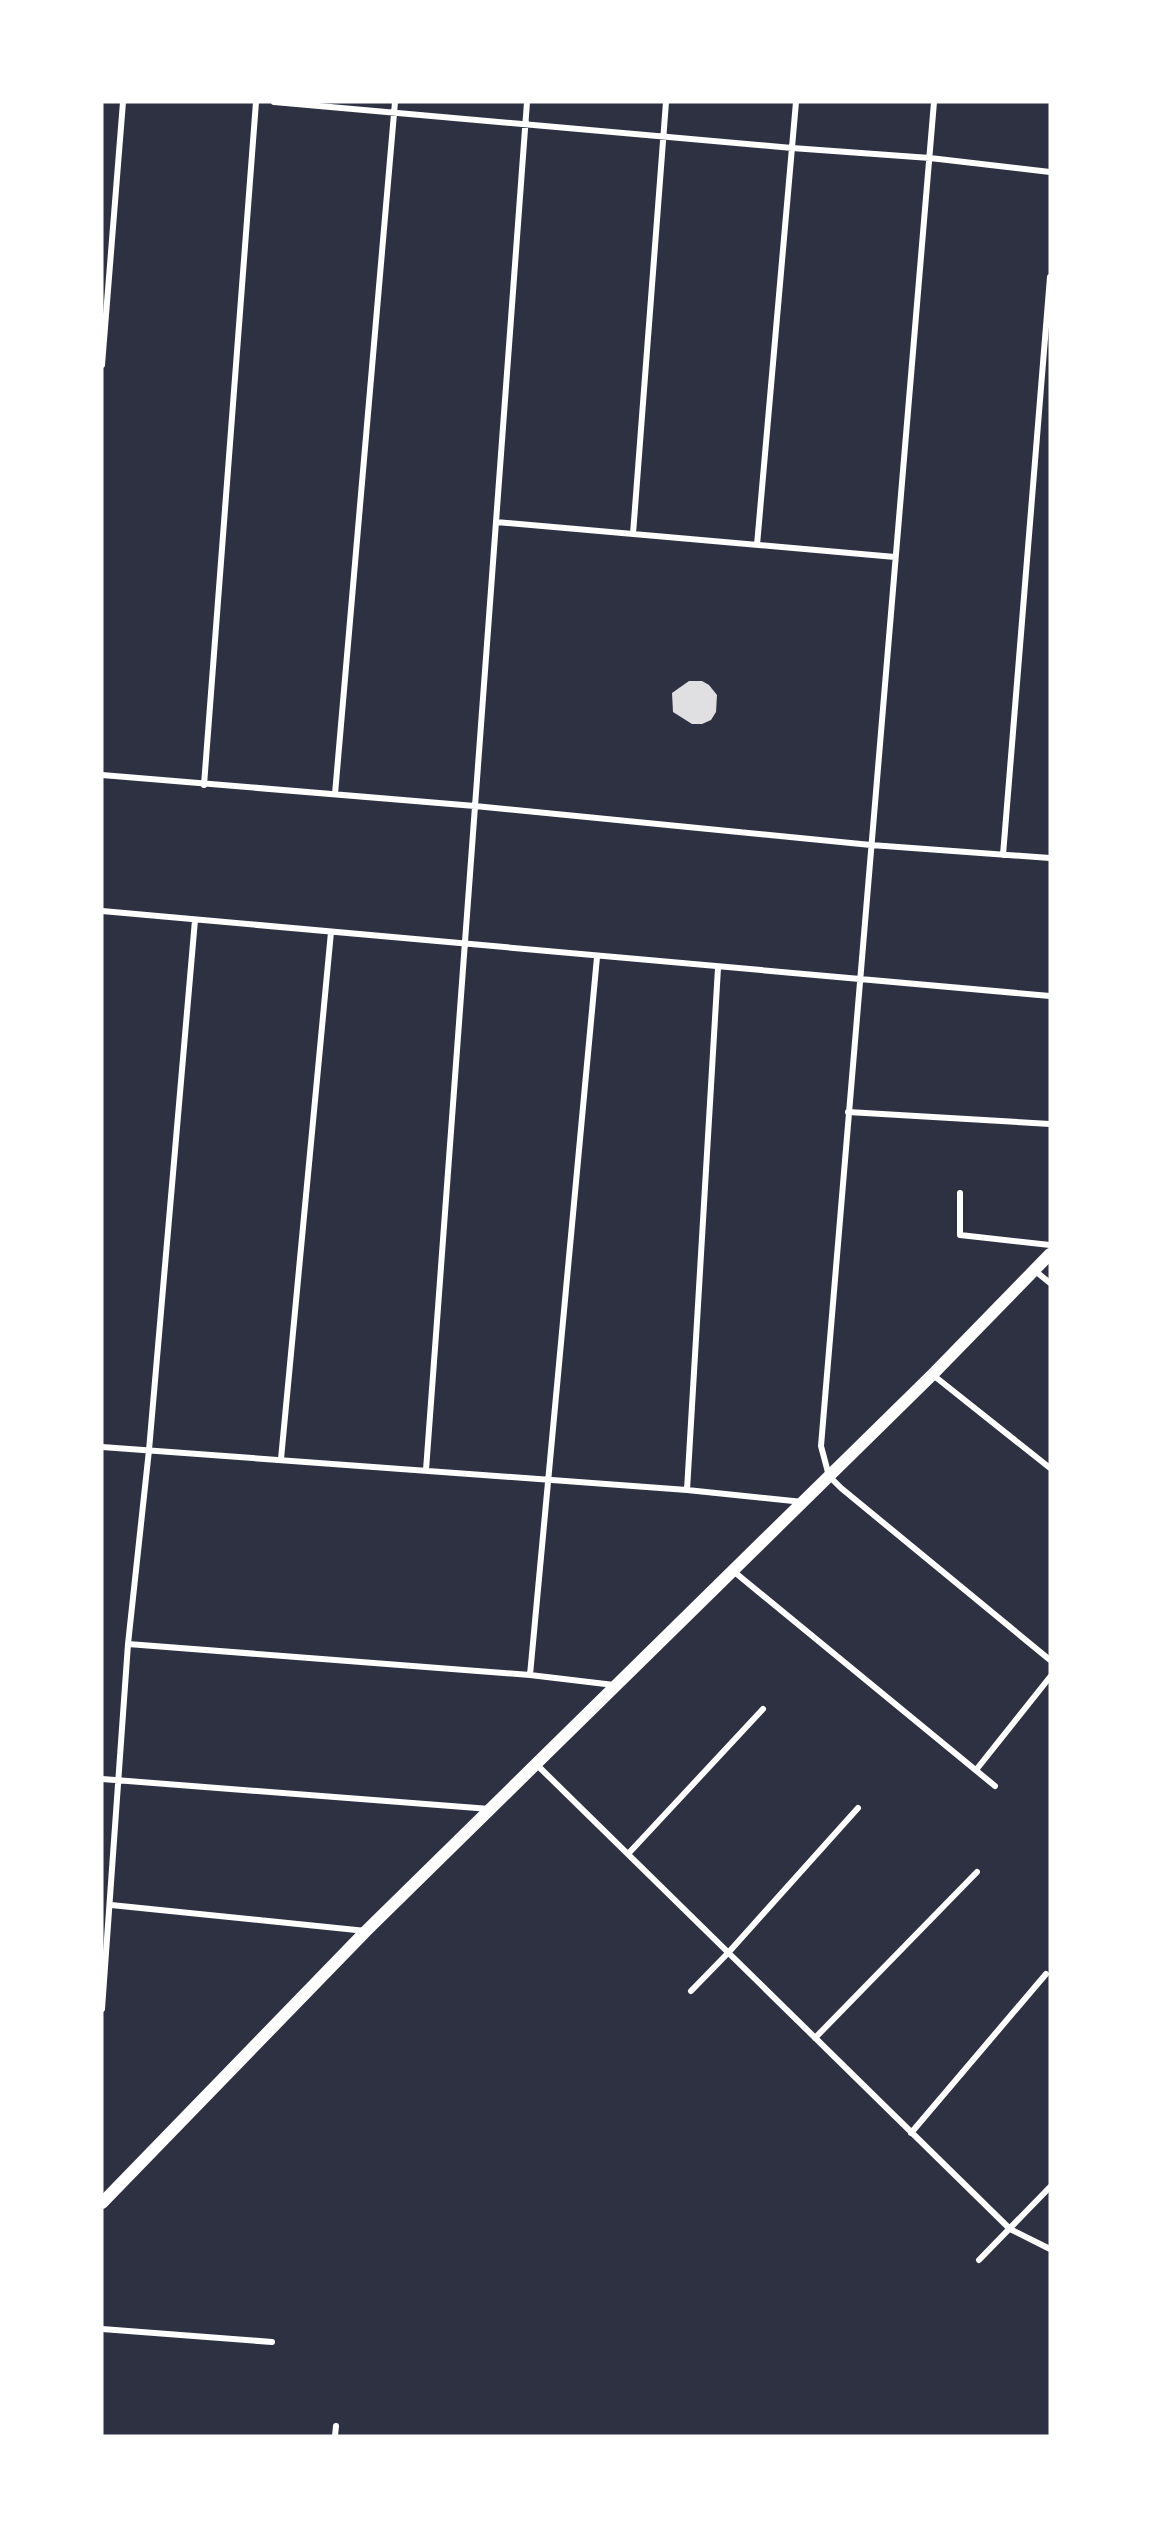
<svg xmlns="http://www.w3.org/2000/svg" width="1152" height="2538" font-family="Roboto,sans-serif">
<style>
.building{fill:#e0e0e3}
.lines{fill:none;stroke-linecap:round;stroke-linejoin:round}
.minor{stroke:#fff;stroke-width:6}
.secondary{stroke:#fff;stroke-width:12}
</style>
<rect width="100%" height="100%" fill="#2d3142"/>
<path class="building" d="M689,681H702L709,685L717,695L716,712L711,720L702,724H692L673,712L672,693Z"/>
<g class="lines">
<path class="minor" d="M274,102L792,148L930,158L1050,172
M934,102L821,1446L829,1476L841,1488L1050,1660
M102,365L123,102
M496,522L895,557
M633,534L666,102
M757,545L796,102
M102,775L475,806L871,845L1050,858
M204,785L256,102
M335,794L395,102
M1003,855L1050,277
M102,911C418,941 734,969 1050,996
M848,1112L1050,1124
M960,1193V1235L1050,1245
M1034,1270L1050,1283
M933,1375L1050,1468
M102,1447L687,1490L803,1502
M281,1459L331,932
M426,1470L527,102
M687,1490L718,968
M732,1570L995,1786
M128,1644L530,1675L614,1685
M530,1675L597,957
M536,1764L1010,2229L1050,2249
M976,1770L1050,1677
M102,1779L490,1809
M628,1854L763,1709
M111,1905L366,1931
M691,1991L728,1953L858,1808
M102,2009L128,1644L149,1450L195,920
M815,2038L977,1872
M911,2133L1046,1974
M979,2260L1050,2187
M102,2329L272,2342
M335,2436L336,2426"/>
<path class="secondary" d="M102,2203L366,1931L933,1374L1050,1254"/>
</g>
<rect width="1152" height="2538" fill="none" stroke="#ffffff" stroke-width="207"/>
</svg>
